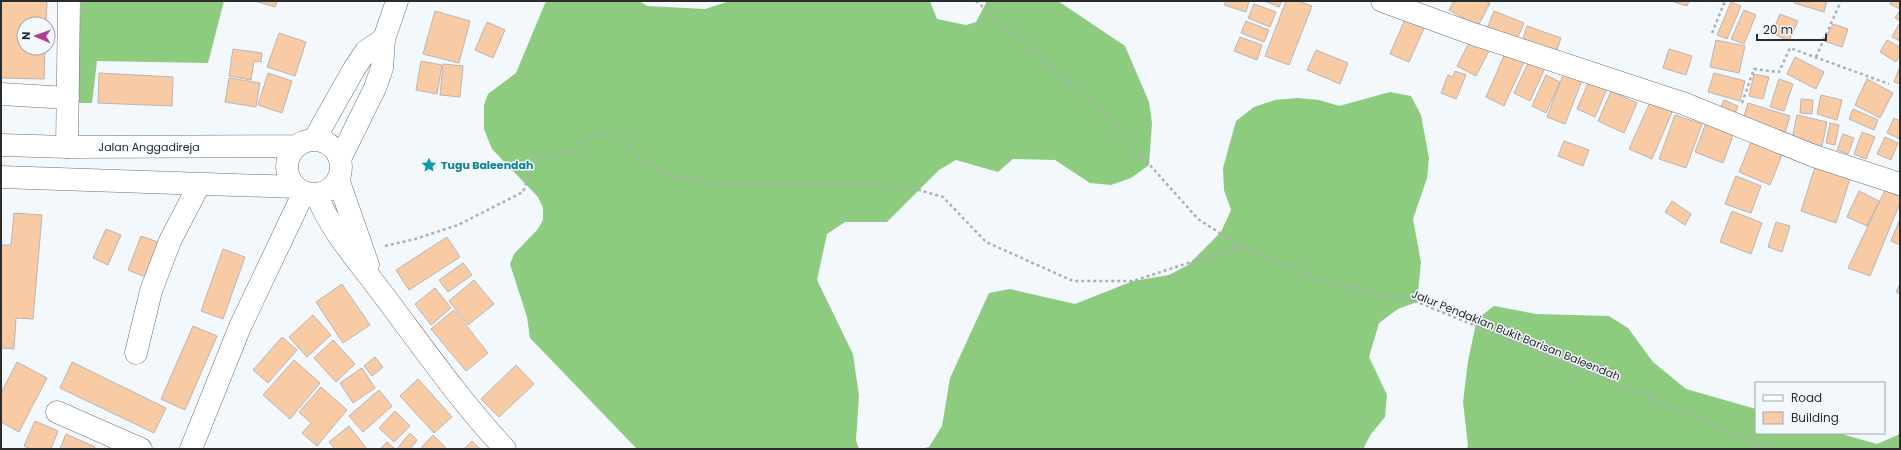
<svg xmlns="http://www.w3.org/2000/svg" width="1901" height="450" font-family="Poppins,sans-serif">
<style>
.forest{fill:#8dcb7e}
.building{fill:#f9cba4;stroke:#bab5b0}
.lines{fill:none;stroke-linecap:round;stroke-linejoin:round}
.minor-casing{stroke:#6c7175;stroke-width:23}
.major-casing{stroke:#6c7175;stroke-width:23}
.path{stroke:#acb0b4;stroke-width:2.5;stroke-dasharray:3 3;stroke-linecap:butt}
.minor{stroke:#fff;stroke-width:22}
.major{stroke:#fff;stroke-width:22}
.labels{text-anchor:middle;stroke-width:3;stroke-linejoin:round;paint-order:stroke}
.street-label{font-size:11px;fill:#292b2d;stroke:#f3f8fd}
.culture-label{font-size:11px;font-weight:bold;fill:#0d838f;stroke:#f3f8fd;text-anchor:start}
</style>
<rect width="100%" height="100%" fill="#f3f8fd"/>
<path class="forest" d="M81,1H224L208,63L97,61L92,103H76Z
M546,1H639L647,6L705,9L730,1H930L937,19L966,25L976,22L987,1H1058L1125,46L1149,102L1152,123L1149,165L1131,178L1111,185L1090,183L1055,160L1013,159L998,172L956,160L939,170L887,222H845L827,234L817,280L853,354L859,396L856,440L859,449H637L530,338L527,317L510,264L514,254L538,229L543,220V208L538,197L492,149L484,129V105L488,94L516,73Z
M1390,92L1411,96L1421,115L1429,158L1427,178L1413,219L1421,262L1417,302L1398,309L1379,323L1369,357L1387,395L1385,417L1371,434L1363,449H921L929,447L942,426L950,378L989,293L1010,289L1075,304L1133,281L1169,275L1188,265L1221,232L1231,210L1224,190L1223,168L1236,121L1254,107L1275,100L1297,98L1319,100L1339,106Z
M1494,306L1536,314L1609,316L1628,328L1653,362L1686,389L1756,409V433H1838L1877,444L1898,435L1900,431V449H1466L1468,446L1463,402L1468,361L1477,319Z"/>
<path class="building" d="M1,1H47L46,24H24V48H45L44,79L1,78Z
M254,1H277L275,7Z
M1226,1H1249L1246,12L1224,5Z
M1264,1H1282L1279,7Z
M1286,1H1298L1312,6L1289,65L1265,56Z
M1454,1H1485L1490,3L1478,26L1449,10Z
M1671,1H1689L1687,6Z
M1795,1H1827L1824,12L1794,3Z
M1891,1H1900V9L1890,4Z
M1731,2L1741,6L1727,39L1717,35Z
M1254,4L1276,12L1270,27L1248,18Z
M1744,10L1756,15L1744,44L1731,39Z
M1900,10V21L1895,18Z
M435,11L470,21L459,63L423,54Z
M1494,11L1524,23L1516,42L1486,31Z
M1780,14L1798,21L1789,41L1772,33Z
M1407,15L1426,24L1409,62L1390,54Z
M1246,21L1269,30L1264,42L1241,33Z
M487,22L505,30L493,58L475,50Z
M1833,24L1848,29L1842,47L1824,41Z
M1899,24L1900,25V41L1892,37Z
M1527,26L1561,38L1556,53L1522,42Z
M279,33L306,42L295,76L267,67Z
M1240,37L1262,45L1257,60L1234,51Z
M1472,37L1491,47L1476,76L1457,66Z
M1716,40L1745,46L1739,73L1710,67Z
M1887,40L1900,47V55L1896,62L1880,52Z
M233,49L262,53L261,62L254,61L251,80L229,76Z
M1669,49L1692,56L1686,75L1663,68Z
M1316,50L1348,63L1340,84L1307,70Z
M1506,51L1525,60L1504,106L1486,97Z
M1795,57L1824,72L1816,89L1787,74Z
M1530,59L1546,66L1530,101L1514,93Z
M421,61L442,65L437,94L416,90Z
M443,64L463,66L460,97L440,95Z
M1900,66V84L1894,82Z
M1565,70L1583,78L1565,124L1547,117Z
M1455,71L1466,75L1456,99L1441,93L1448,75L1453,77Z
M99,73L173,77L172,106L98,103Z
M268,73L292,81L282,113L258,105Z
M1714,73L1745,81L1740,101L1708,92Z
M1754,74L1769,77L1763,99L1749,96Z
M1546,75L1560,82L1546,113L1532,106Z
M229,78L260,83L256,107L225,102Z
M1779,79L1793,84L1784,111L1770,107Z
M1867,79L1893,93L1880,118L1855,105Z
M1589,81L1607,89L1595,117L1577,109Z
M1611,91L1637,103L1624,133L1598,121Z
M1821,95L1842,100L1837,120L1817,114Z
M1801,99L1813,100L1812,114L1800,113Z
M1651,100L1673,110L1652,159L1629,149Z
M1724,100L1738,106L1732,120L1718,114Z
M1748,103L1790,116L1784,136L1742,123Z
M1853,109L1878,120L1874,130L1849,119Z
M1675,115L1702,124L1686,168L1659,159Z
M1797,115L1827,122L1822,146L1792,139Z
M1894,118L1900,121V139L1887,133Z
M1706,123L1734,133L1723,163L1695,152Z
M1830,123L1839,125L1835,145L1826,143Z
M1862,132L1875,137L1866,159L1854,154Z
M1843,134L1854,138L1848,154L1837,150Z
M1885,137L1898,143L1891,160L1877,154Z
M1564,141L1589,150L1583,166L1558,156Z
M1751,142L1782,155L1770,185L1739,172Z
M1815,167L1850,179L1836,223L1801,211Z
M1736,176L1761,186L1751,213L1725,204Z
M1885,190L1900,197V203L1870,276L1848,268Z
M1859,191L1879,201L1867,226L1847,217Z
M1672,201L1691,214L1685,225L1665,212Z
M1732,211L1762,223L1751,254L1720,242Z
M14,213L42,215L33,319L16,318L14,349L1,348V245H11Z
M1900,219V245L1891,241Z
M1776,222L1790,226L1782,252L1768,247Z
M106,229L121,235L108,265L93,258Z
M141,236L161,243L148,278L128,270Z
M447,237L460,257L409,290L396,270Z
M223,249L245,257L223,319L201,311Z
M463,263L472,275L448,292L439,280Z
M474,280L494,304L468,325L449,301Z
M342,284L370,325L343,343L316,302Z
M1900,284V294L1896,292Z
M435,288L451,308L431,325L415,304Z
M454,310L488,353L466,371L431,329Z
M313,315L331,335L307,357L289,337Z
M193,326L217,336L185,410L161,399Z
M282,337L297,350L268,383L253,370Z
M333,340L355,364L336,382L314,358Z
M375,357L383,367L372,376L364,366Z
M294,360L320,383L290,419L263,395Z
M17,362L47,378L19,432L1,422V393Z
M72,362L166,408L154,433L60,388Z
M516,365L534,384L499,417L481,399Z
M362,368L375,388L353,403L340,383Z
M418,379L452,417L434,433L400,396Z
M321,387L347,410L317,446L302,433L311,423L299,412Z
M379,390L392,406L363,432L349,416Z
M395,411L410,426L394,442L379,428Z
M35,421L58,431L51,449H30L24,446Z
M349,426L367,449H335L329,442Z
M410,433L417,440L410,449H397Z
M66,434L95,447L94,449H60Z
M433,435L447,449H420Z
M472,441L480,449H464Z
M387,442L395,449H380Z"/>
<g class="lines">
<defs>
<path id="minor" d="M1382,1L1473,34L1685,104L1814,156L1900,184
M1,94L68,98
M67,147L69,1
M136,353L151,291L170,241L199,185
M57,412L141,449"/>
<path id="major" d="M314,140L354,69L366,51L384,39
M287 167a27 27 0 1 1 54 0a27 27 0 1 1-54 0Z
M1,145L67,147L297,146
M340,159L375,88L382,68L384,39L397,1
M1,177L296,187
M338,179L368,265
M316,194C332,233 360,263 385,297C424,349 461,402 505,449
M191,449L240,327L304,192"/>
</defs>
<use href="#minor" class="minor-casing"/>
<use href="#major" class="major-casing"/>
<path class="path" d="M976,1L1100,109L1198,219L1240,246
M1712,33L1725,1
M1816,57L1841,1
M1742,103L1754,69L1779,72L1790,48L1889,84
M385,246L415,239L458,225L523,192L536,157L572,153L589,135L617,132L638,156L672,177L735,185H860L912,188L943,197L986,242L1073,281H1133L1240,246L1327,282L1417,302L1597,375L1770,449"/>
<use href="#minor" class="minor"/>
<use href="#major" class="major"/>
</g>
<defs>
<symbol id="sight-bare" viewBox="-9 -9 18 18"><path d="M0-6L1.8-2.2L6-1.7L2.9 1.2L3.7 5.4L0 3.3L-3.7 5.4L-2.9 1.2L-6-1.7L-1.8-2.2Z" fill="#0f9aa8" stroke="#f3f8fd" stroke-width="2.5" paint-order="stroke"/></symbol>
</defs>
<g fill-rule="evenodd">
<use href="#sight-bare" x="418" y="154" width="22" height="22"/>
</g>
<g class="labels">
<g class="street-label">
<text x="149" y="151">Jalan Anggadireja</text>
<text transform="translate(1516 335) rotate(22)" y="4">Jalur Pendakian Bukit Barisan Baleendah</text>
</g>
<g class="culture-label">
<text x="441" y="169">Tugu Baleendah</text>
</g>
</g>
<rect width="1901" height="450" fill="none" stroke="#292b2d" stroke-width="4"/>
<rect x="1755" y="382" width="130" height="52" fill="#f3f8fd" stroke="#a2a6aa"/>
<rect x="1763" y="395" width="20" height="6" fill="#ffffff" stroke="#a2a6aa"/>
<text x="1791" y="402" font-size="12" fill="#292b2d">Road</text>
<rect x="1763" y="412" width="20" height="12" fill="#f9cba4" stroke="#a2a6aa"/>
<text x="1791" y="422" font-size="12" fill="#292b2d">Building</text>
<g transform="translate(36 36) rotate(272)"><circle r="19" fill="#f3f8fd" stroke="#a2a6aa"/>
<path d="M0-3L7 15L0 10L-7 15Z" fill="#ae3d99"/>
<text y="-6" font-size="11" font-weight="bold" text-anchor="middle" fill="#292b2d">N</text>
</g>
<path d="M1757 34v6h69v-6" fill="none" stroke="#292b2d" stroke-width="2"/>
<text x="1763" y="34" font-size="12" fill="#292b2d" stroke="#f3f8fd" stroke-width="3" paint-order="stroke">20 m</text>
</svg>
